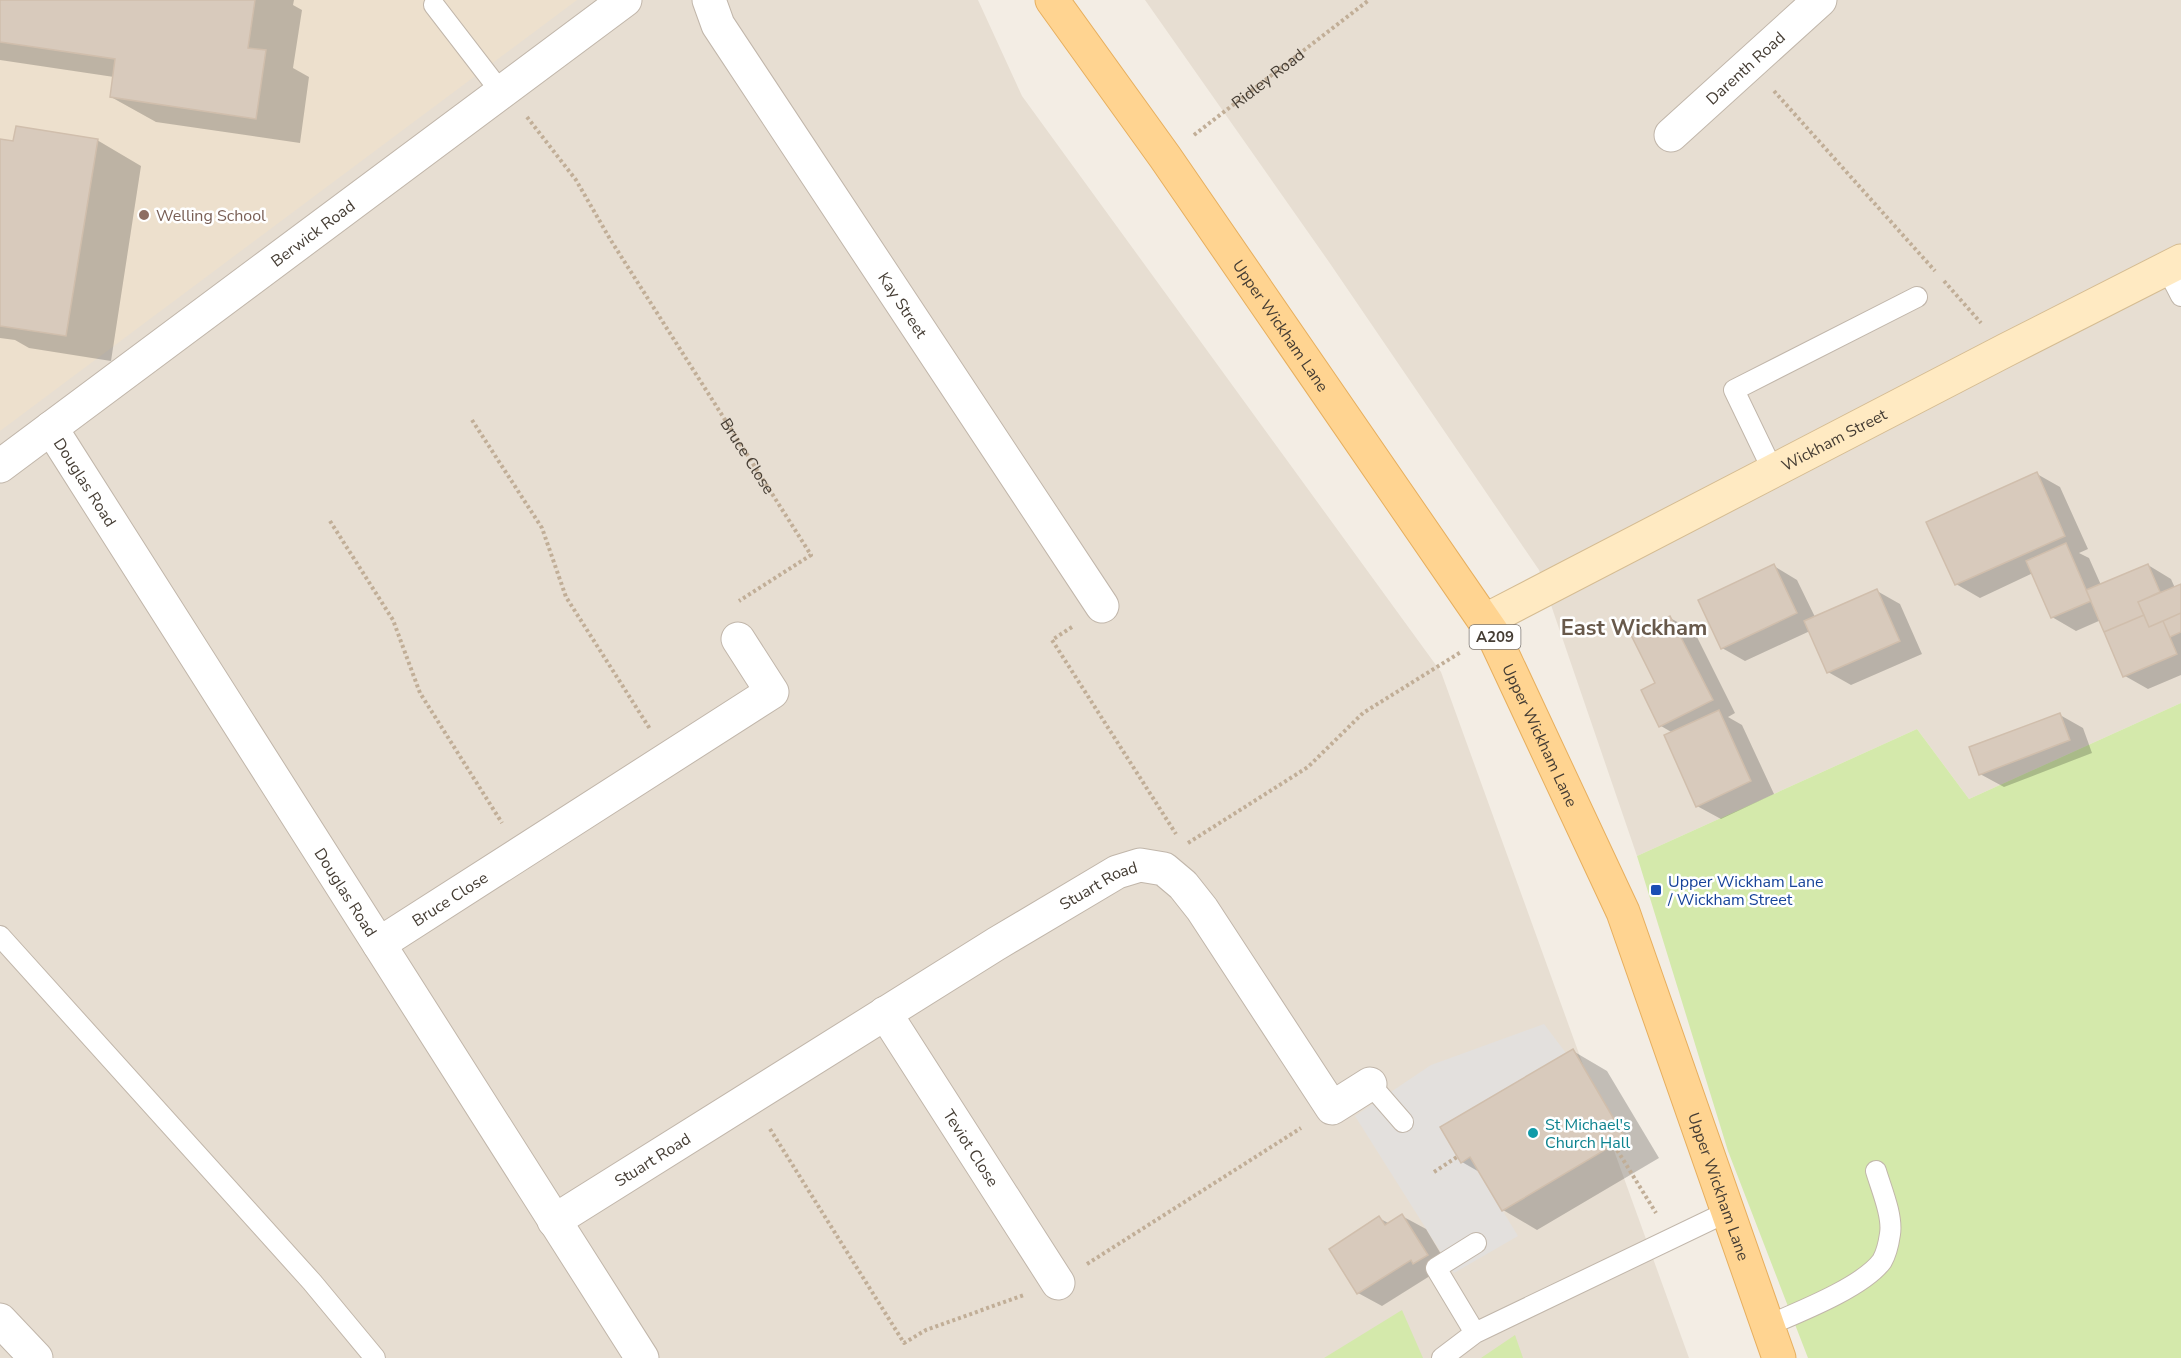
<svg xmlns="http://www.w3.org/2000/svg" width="2181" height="1358" font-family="'Nunito Sans',sans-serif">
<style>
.residential{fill:#e7ded2}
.education{fill:#ede0cd}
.green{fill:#d4e9ab}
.parking{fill:#e3e0dd}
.shadow{fill:#0003}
.building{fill:#d8cabc;stroke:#d0beac;stroke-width:1.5}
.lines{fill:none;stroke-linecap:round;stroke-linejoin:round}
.lane-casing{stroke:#c1b6aa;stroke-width:22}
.street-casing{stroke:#c1b6aa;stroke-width:35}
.secondary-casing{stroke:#d5bc92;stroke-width:35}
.primary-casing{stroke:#e7af5e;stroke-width:35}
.path{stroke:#c1ae97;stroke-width:4;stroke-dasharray:3 3;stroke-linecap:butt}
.lane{stroke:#fff;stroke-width:20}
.street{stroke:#fff;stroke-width:33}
.secondary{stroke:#ffeac2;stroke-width:33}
.primary{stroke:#ffd491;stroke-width:33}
.education-dot{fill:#8d6e63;stroke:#fff;stroke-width:2}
.transit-dot{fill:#1a4fb4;stroke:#fff;stroke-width:2}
.culture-dot{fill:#0f9aa8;stroke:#fff;stroke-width:2}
.labels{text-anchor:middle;stroke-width:5;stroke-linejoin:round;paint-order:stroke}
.shield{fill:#fff;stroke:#7d7771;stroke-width:1.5}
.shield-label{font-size:15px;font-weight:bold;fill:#453d34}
.street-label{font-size:16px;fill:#453d34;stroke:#fff}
.education-label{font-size:16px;fill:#785e54;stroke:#fff;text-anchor:start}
.transit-label{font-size:16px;fill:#164399;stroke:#fff;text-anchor:start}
.culture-label{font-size:16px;fill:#0d838f;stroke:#fff;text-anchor:start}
.district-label{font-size:22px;font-weight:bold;fill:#68594b;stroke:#fff}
</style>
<rect width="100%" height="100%" fill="#f3ede4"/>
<path class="residential" d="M0,0H978L1022,96L1441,672L1689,1358H0Z
M1145,0H2181V703L1969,799L1917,729L1637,856L1539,570L1329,262Z"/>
<path class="education" d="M0,0H577L0,431Z"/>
<path class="green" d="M2181,703V1358H1808L1728,1151L1637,856L1917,729L1969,799Z
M1402,1310L1423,1358H1324Z
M1515,1335L1523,1358H1481Z"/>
<path class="parking" d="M1544,1024L1566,1053L1440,1127L1461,1163L1470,1157L1518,1236L1454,1273L1355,1116L1431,1065Z"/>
<path class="shadow" d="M0,0H294L293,5L302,10L293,68L309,77L300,143L156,122L111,97L114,77L0,60Z
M97,140L141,166L111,361L29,348L15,340L0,338V141L14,143Z
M2037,474L2060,487L2088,549L2079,553L2089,558L2101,585L2148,565L2171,579L2175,588L2181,585V675L2148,689L2125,676L2101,620L2076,631L2052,617L2033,573L1980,598L1956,584Z
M1774,566L1797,580L1815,617L1877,591L1900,604L1922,654L1851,685L1828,672L1810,631L1745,661L1722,648Z
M1670,618L1694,631L1735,713L1728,717L1742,725L1774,794L1721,819L1697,806L1673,733L1661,726L1657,684Z
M2060,715L2083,728L2092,753L2004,787L1980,774Z
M1573,1051L1607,1071L1659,1158L1537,1230L1503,1210L1481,1173L1462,1162Z
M1402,1216L1426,1229L1450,1269L1433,1274L1382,1306L1358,1293L1379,1218L1390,1224Z"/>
<path class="building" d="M0,0H255L248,48L266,50L256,119L110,97L115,59L0,42Z
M16,126L98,139L66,336L0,326V139L13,141Z
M2037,472L2065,536L1955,585L1926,522Z
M2066,543L2091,601L2051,618L2026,561Z
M1774,564L1797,613L1721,649L1698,600Z
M2148,564L2160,592L2138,602L2144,615L2104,632L2086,590Z
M2181,584V613L2149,627L2138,602Z
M1877,589L1900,641L1827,673L1804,621Z
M2181,613V632L2170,637L2163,621Z
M2144,615L2149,627L2163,621L2177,654L2123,677L2104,632Z
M1670,616L1713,700L1659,727L1641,690L1655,683L1631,635Z
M1719,710L1751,781L1696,807L1664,735Z
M2060,713L2070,740L1979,775L1969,747Z
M1573,1049L1625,1138L1502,1211L1470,1157L1461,1163L1440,1127Z
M1402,1214L1428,1255L1413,1264L1411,1260L1357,1294L1329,1249L1379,1216L1385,1225Z"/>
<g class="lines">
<defs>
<path id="lane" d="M434,5L501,92
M2167,269L2181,296
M1773,471L1734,390L1917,297
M0,936L312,1282L375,1358
M1370,1084L1403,1122
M1476,1243L1436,1268L1475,1333L1729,1211
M1769,1325C1799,1312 1863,1287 1882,1261C1886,1254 1889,1241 1890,1234C1893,1216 1881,1188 1876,1171
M1442,1358L1475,1333"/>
<g id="street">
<path id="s3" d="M709,0L718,25L1102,606"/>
<path id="s4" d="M1671,135L1820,0"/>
<path id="s5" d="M51,428L642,1358"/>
<path id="s6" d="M0,466L625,0"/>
<path id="s7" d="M379,944L772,692L738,639"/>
<path id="s8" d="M885,1013L1058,1283"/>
<path id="s9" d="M554,1221L996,944L1117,872L1140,865L1164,869L1183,885L1202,909L1332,1108L1370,1084"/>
<path d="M0,1320L36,1358"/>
</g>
<g id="secondary">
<path id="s10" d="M1486,620L2006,350L2181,261"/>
</g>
<g id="primary">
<path id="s11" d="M1052,0L1165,157L1492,632L1623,912L1779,1358"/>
</g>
</defs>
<use href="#lane" class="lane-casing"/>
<use href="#street" class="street-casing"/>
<use href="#secondary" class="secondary-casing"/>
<use href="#primary" class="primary-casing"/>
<g class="path">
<path d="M1774,91L1935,271"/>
<path id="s1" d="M527,117L576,180L610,239L811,555L739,601"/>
<path id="s2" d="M1194,135L1369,0"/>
<path d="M1944,281L1981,323"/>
<path d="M472,420L542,528L566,597L650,729"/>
<path d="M330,521L393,620L420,693L502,823"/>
<path d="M1072,627L1052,640L1176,834"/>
<path d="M1188,843L1308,767L1363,713L1461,652"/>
<path d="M770,1129L904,1343L926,1330L1024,1295"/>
<path d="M1614,1145L1656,1213"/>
<path d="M1434,1172L1457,1157"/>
<path d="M1087,1264L1301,1128"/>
</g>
<use href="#lane" class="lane"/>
<use href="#street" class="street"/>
<use href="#secondary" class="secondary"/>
<use href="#primary" class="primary"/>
</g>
<circle class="education-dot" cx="144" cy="215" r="6"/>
<rect class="transit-dot" x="1650" y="884" width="12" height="12" rx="3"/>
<circle class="culture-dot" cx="1533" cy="1133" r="6"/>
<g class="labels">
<rect class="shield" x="1469.5" y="625" width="51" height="24" rx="4.5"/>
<g class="shield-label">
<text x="1495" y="642">A209</text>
</g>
<g class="street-label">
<text dy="6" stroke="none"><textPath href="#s4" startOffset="100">Darenth Road</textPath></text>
<text dy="6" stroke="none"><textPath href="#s2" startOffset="93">Ridley Road</textPath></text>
<text dy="6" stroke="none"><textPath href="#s6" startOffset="390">Berwick Road</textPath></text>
<text dy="6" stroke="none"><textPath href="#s3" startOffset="362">Kay Street</textPath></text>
<text dy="6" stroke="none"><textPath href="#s11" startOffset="398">Upper Wickham Lane</textPath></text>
<text dy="6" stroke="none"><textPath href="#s10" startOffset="392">Wickham Street</textPath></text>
<text dy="6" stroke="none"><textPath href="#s1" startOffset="405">Bruce Close</textPath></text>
<text dy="6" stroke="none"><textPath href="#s5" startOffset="64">Douglas Road</textPath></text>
<text dy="6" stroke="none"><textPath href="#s11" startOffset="884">Upper Wickham Lane</textPath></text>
<text dy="6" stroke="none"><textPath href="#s9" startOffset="640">Stuart Road</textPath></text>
<text dy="6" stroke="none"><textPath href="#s5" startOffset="550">Douglas Road</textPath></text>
<text dy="6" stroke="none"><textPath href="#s7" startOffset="84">Bruce Close</textPath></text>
<text dy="6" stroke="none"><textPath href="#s8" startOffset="160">Teviot Close</textPath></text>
<text dy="6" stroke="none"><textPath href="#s9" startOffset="116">Stuart Road</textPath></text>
<text dy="6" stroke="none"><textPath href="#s11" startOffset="1370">Upper Wickham Lane</textPath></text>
</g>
<g class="education-label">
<text x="156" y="221">Welling School</text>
</g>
<g class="transit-label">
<text x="1668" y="887">Upper Wickham Lane<tspan x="1668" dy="18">/ Wickham Street</tspan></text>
</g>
<g class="culture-label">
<text x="1545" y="1130">St Michael's<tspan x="1545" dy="18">Church Hall</tspan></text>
</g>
<g class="district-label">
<text x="1634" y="635">East Wickham</text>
</g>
</g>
</svg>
